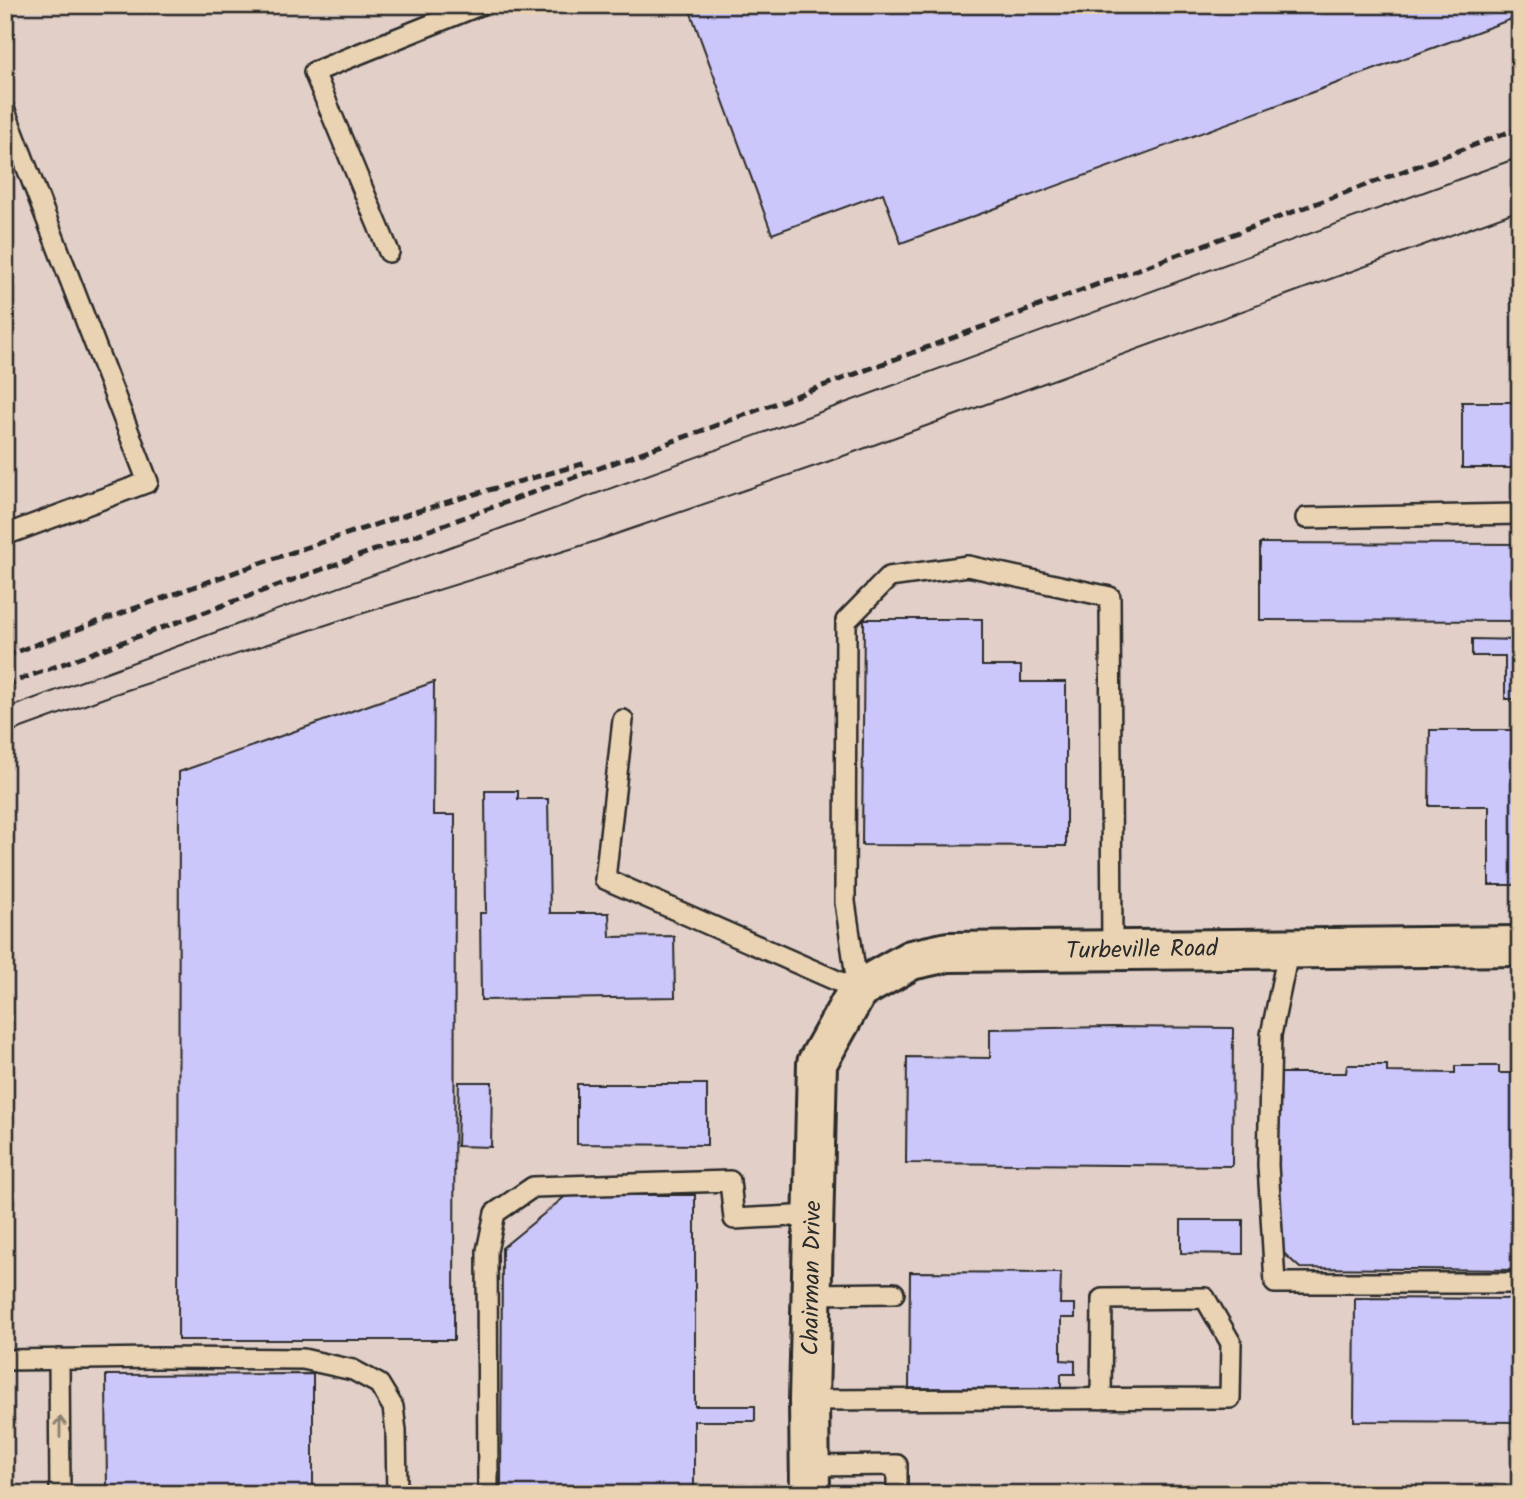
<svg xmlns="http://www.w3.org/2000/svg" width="1525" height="1499" font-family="Kalam,sans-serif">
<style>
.built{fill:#e1cfc8}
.building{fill:#ccc7fa;stroke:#2b2b2b;stroke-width:2}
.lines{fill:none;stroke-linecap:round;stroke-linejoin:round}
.lane-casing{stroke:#2b2b2b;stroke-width:24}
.street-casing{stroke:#2b2b2b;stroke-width:44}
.lane{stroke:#ead3b3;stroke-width:19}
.street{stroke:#ead3b3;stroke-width:38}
.tram{stroke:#2b2b2b;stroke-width:2}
.rail{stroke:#2b2b2b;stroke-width:5;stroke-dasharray:10 5;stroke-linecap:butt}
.oneway{stroke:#8a7f6f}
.labels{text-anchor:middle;stroke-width:7;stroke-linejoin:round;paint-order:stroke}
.street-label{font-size:24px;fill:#2b2b2b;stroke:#ead3b3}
</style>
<rect width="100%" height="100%" fill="#ead3b3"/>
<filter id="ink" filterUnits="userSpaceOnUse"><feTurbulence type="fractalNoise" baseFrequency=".0143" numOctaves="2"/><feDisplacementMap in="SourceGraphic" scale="14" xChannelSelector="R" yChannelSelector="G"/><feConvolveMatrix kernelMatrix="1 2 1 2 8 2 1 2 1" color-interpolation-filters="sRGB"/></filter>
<g filter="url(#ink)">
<path class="built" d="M5,5H1520V1494H5Z"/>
<path class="building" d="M688,5H1520V16L901,243L883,193L772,234Z
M1462,402H1520V468H1462Z
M1260,543L1520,544V621L1260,620Z
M864,619H982V666H1021V682H1066V846L862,845Z
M1472,639L1520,640V699H1505V656H1472Z
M434,682L433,815H455L454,1340H178L179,772Z
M1430,730H1520V885H1489V806H1429Z
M485,791H518V799H548L550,913H609L610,937L674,936L675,997L481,1000L480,913H486Z
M1112,1027L1233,1028L1232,1166L906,1163L907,1057L990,1058V1029Z
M1347,1065H1387V1072L1455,1073V1066H1499V1073H1520V1270L1300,1268L1277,1247L1279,1073H1346Z
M459,1082H492L491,1147L457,1146Z
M577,1084H707V1145L577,1144Z
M567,1195H695V1406H755V1421H694V1494H501L502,1248Z
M1181,1220H1243V1254L1181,1253Z
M910,1272L1061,1273L1060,1304H1075V1318H1061V1360L1075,1361V1374H1061V1389L909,1388Z
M1355,1298L1520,1299V1422L1354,1421Z
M313,1374V1494H107L106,1375Z"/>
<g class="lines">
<defs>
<path id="lane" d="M5,111L148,482L5,535
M389,252L314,72L480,5
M1306,518L1520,514
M623,720L605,879L858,990
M1289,948L1271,1035L1268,1165L1275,1283H1520
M858,990L845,902L846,621L889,577L968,566L1110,597L1112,950
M811,1294L894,1293
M59,1359L60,1494
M5,1360L159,1358L303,1359L353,1370L379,1384L393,1407L396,1431L397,1494
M809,1400L1230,1398L1231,1343L1205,1298L1102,1299L1101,1399
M810,1466L897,1465V1494
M488,1494L487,1251L495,1213L533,1187L730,1181L734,1219L813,1215"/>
<path id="street" d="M810,1494L809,1400L817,1063L858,990L911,960L948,952L1520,946"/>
</defs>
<use href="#lane" class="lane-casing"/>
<use href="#street" class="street-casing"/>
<use href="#lane" class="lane"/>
<use href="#street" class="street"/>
<path class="tram" d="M5,709L1520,157
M5,734L115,694L338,621L590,543L827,462L1520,210"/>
<path class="rail" d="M5,656C152,602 298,547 448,502C494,488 540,476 586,463
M5,685L701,431L1520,128"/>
</g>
<defs><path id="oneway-shaft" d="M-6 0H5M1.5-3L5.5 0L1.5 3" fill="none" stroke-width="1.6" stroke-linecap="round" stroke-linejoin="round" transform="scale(1.75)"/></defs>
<use class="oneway" href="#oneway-shaft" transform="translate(60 1427) rotate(-90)"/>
</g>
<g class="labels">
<g class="street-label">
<text transform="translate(1142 949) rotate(-1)" y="8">Turbeville Road</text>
<text transform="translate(811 1278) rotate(-89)" y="8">Chairman Drive</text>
</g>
</g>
<rect width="1525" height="1499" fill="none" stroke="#ead3b3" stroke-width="28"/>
<rect x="14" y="14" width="1497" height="1471" fill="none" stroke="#2b2b2b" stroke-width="2.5" filter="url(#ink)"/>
</svg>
